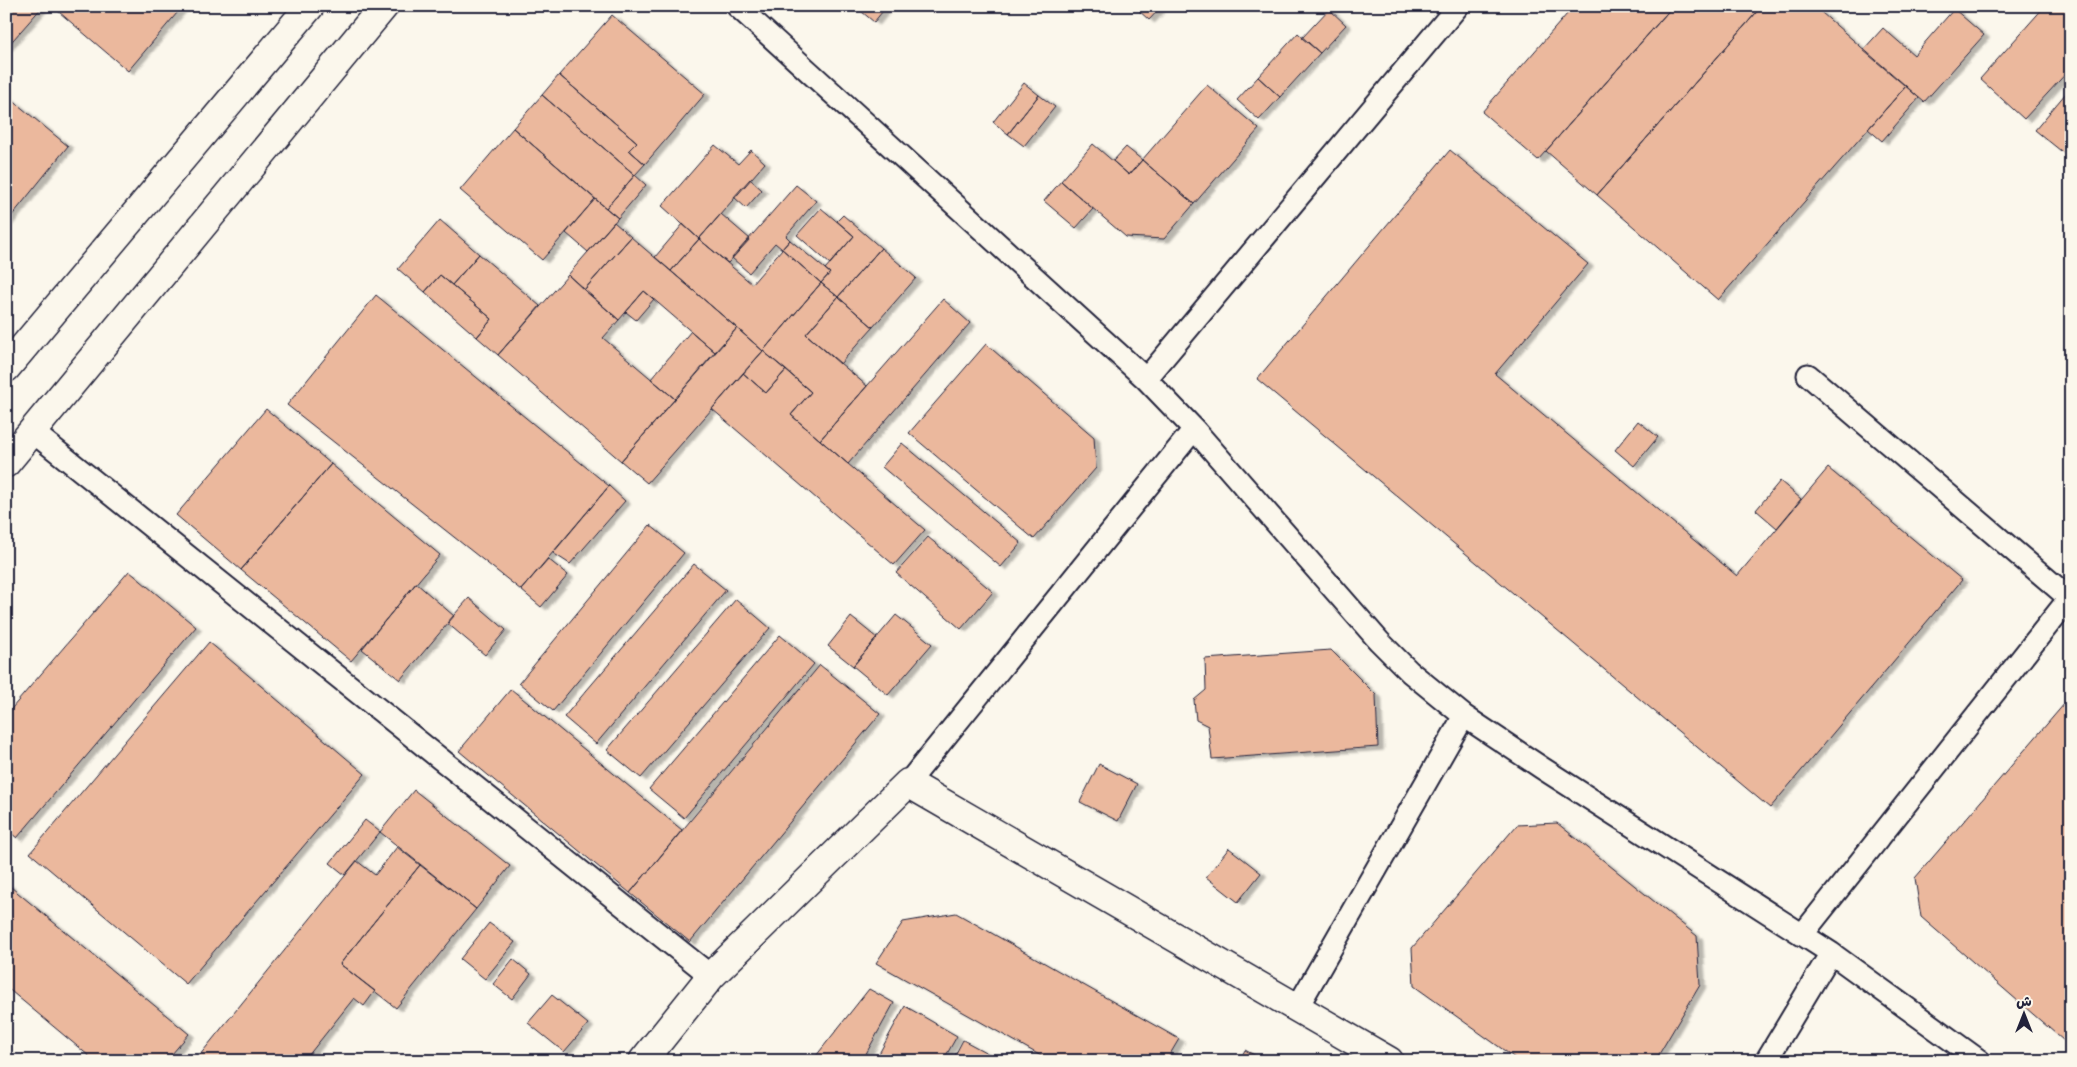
<svg xmlns="http://www.w3.org/2000/svg" width="2077" height="1067" font-family="Mynerve,'Playpen Sans Arabic',sans-serif">
<style>
.building{fill:#ebb89d;stroke:#22223b;filter:url(#shadow)}
.lines{fill:none;stroke-linecap:round;stroke-linejoin:round}
.lane-casing{stroke:#22223b;stroke-width:25}
.street-casing{stroke:#22223b;stroke-width:31}
.secondary-casing{stroke:#22223b;stroke-width:31}
.lane{stroke:#fbf7ec;stroke-width:21}
.street{stroke:#fbf7ec;stroke-width:28}
.secondary{stroke:#fbf7ec;stroke-width:28}
</style>
<defs>
<filter id="shadow"><feDropShadow dx="5.5" dy="3" stdDeviation="1" flood-color="#0004"/></filter>
</defs>
<rect width="100%" height="100%" fill="#fbf7ec"/>
<filter id="ink" filterUnits="userSpaceOnUse"><feTurbulence type="fractalNoise" baseFrequency=".02" numOctaves="2"/><feDisplacementMap in="SourceGraphic" scale="10" xChannelSelector="R" yChannelSelector="G"/><feConvolveMatrix kernelMatrix="1 2 1 2 8 2 1 2 1" color-interpolation-filters="sRGB"/></filter>
<g filter="url(#ink)">
<path class="building" d="M6,6H43L6,48Z
M52,6H183L128,71Z
M855,6H887L874,22Z
M1140,6H1162L1149,20L1137,9Z
M1574,6H1673L1538,160L1482,112Z
M1673,6H1762L1597,195L1546,151Z
M1762,6H1814L1906,86L1718,300L1597,195Z
M2045,6H2071V68L2024,119L1980,79Z
M1329,9L1346,25L1320,53L1302,38Z
M1954,9L1984,35L1924,102L1863,50L1883,28L1914,55Z
M612,15L705,94L645,164L629,150L637,142L559,75Z
M1298,33L1320,53L1280,97L1258,77Z
M559,75L637,142L629,150L645,164L635,175L542,95Z
M1258,77L1280,97L1259,120L1237,100Z
M1024,83L1039,95L1008,134L993,122Z
M1207,85L1259,129L1194,204L1142,160Z
M1906,86L1919,98L1882,141L1868,129Z
M2071,87V159L2035,130Z
M6,95L68,146L6,223Z
M542,95L635,175L606,208L513,128Z
M1039,95L1055,107L1024,146L1008,134Z
M513,128L595,199L542,260L460,190Z
M1093,144L1129,175L1142,160L1194,204L1164,239L1126,237L1061,181Z
M715,145L738,164L751,150L765,163L699,239L662,206Z
M1126,147L1142,160L1129,175L1113,161Z
M1450,150L1588,264L1495,374L1737,576L1828,468L1962,580L1770,808L1257,379Z
M635,175L646,185L618,218L606,208Z
M750,179L762,190L746,208L734,197Z
M1061,181L1093,209L1076,228L1044,201Z
M796,185L816,201L786,236L790,240L782,249L775,243L749,273L732,258Z
M595,199L618,218L588,252L566,233Z
M821,208L854,236L830,264L797,235Z
M721,214L750,239L728,263L699,239Z
M843,215L881,248L838,297L821,283L830,273L825,269L854,236L837,221Z
M440,220L479,254L452,285L440,275L425,292L398,269Z
M614,222L631,237L584,290L568,275Z
M683,224L699,239L671,271L655,257Z
M631,237L737,328L715,352L644,291L619,320L584,290Z
M699,239L752,284L782,249L821,283L763,351L671,271Z
M790,240L830,273L821,283L782,249Z
M881,248L916,278L873,327L838,297Z
M479,254L540,306L498,355L477,337L492,319L452,285Z
M440,275L492,319L477,337L425,292Z
M568,275L619,320L603,338L675,399L621,461L498,355Z
M821,283L838,297L806,334L867,386L820,440L791,415L811,392L763,351Z
M644,291L654,299L636,320L626,312Z
M376,295L609,486L521,590L287,405Z
M838,297L873,327L840,364L806,334Z
M943,299L970,323L848,464L820,440Z
M737,328L763,351L647,483L621,461Z
M691,331L715,352L675,399L651,379Z
M986,344L1094,437L1096,468L1034,539L909,433Z
M763,351L786,370L766,393L743,373Z
M786,370L811,392L791,415L925,530L894,565L712,409L743,373L766,393Z
M266,409L331,464L241,570L176,515Z
M1638,421L1658,437L1634,466L1615,450Z
M902,443L1021,543L1001,567L882,467Z
M331,464L440,555L351,661L241,570Z
M1780,481L1801,499L1777,528L1756,510Z
M609,486L625,501L570,564L553,553Z
M650,525L684,553L553,711L519,683Z
M928,537L993,592L961,629L896,573Z
M548,559L568,575L541,607L521,590Z
M694,564L726,590L596,744L564,717Z
M129,571L196,627L17,838L6,829V715Z
M416,583L454,616L400,680L362,649Z
M469,598L506,630L485,655L447,623Z
M736,599L770,628L641,778L607,750Z
M896,615L932,644L888,695L853,666Z
M851,617L877,638L853,666L828,646Z
M780,635L814,664L684,818L649,789Z
M209,642L365,774L186,984L30,853Z
M1331,650L1376,695L1378,747L1212,759L1208,726L1196,720L1194,700L1206,690L1205,659Z
M820,665L880,714L690,942L630,893Z
M511,689L682,830L630,893L459,751Z
M2071,696V1047L1921,917L1915,878Z
M1099,764L1137,784L1118,821L1080,802Z
M414,790L510,866L476,909L380,832Z
M365,820L380,832L345,875L330,863Z
M1557,823L1697,936L1700,985L1655,1061H1519L1414,986L1412,948L1517,825Z
M397,847L420,865L340,964L375,991L364,1006L354,998L304,1061H195L357,861L375,875Z
M1229,848L1261,873L1238,902L1206,877Z
M420,865L476,909L396,1008L340,964Z
M6,883L189,1034L166,1061H95L6,987Z
M956,913L1179,1039L1166,1061H1050L876,963L903,922Z
M489,923L515,942L485,979L460,959Z
M513,959L531,974L512,999L493,984Z
M869,989L894,1003L862,1061H812Z
M552,995L588,1024L564,1052L528,1023Z
M905,1006L957,1036L943,1061H875Z
M963,1040L1002,1061H952Z
M1245,1050L1265,1061H1239Z"/>
<g class="lines">
<defs>
<path id="lane" d="M737,6L1146,379L1194,429L1379,641L1410,672L1464,716L1542,768L1831,953L1980,1061
M1808,375L2069,598
M1146,379L1458,6
M33,432L711,976
M908,783L1194,429
M1802,935L2071,596
M1297,1008L1464,716
M1766,1061L1831,953"/>
<path id="street" d="M643,1061L711,976L908,783L1389,1061"/>
<path id="secondary" d="M6,368L310,6
M6,463L384,6"/>
</defs>
<use href="#lane" class="lane-casing"/>
<use href="#street" class="street-casing"/>
<use href="#secondary" class="secondary-casing"/>
<use href="#lane" class="lane"/>
<use href="#street" class="street"/>
<use href="#secondary" class="secondary"/>
</g>
</g>
<rect width="2077" height="1067" fill="none" stroke="#fbf7ec" stroke-width="25"/>
<rect x="12" y="12" width="2052" height="1042" fill="none" stroke="#22223b" stroke-width="2" filter="url(#ink)"/>
<g transform="translate(2024 1014)" stroke="#fbf7ec" stroke-width="4" paint-order="stroke">
<path d="M0-4L9 19L0 12L-9 19Z" fill="#22223b"/>
<text y="-8" font-size="14" font-weight="bold" text-anchor="middle" fill="#22223b">ش</text>
</g>
</svg>
